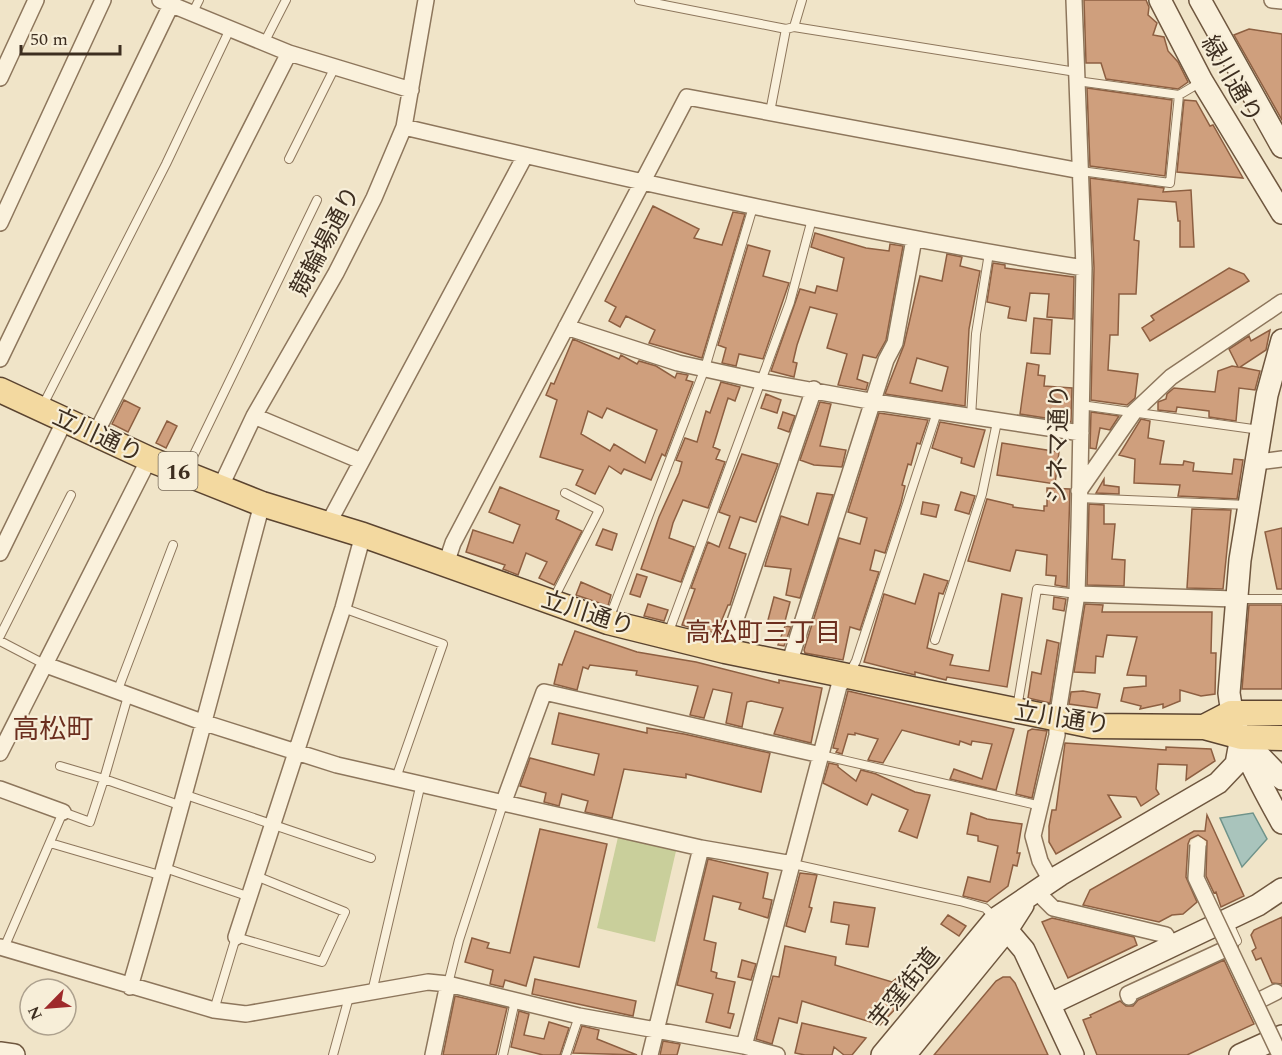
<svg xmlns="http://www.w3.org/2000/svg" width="1282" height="1055" font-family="Spectral,'Noto Sans JP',serif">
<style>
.green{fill:#c9cf9b}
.water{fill:#a9c4bc;stroke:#6f938a;stroke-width:1.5}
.building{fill:#cf9f7d;stroke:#8d5f41;stroke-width:1.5;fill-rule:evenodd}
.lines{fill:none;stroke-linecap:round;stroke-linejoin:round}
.lane-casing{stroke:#8d765c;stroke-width:10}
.street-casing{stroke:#8d765c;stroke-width:18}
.secondary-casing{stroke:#6f573f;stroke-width:24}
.primary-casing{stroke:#5b4430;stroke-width:27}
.lane{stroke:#faf1dc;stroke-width:8}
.street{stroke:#faf1dc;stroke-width:15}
.secondary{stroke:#faf1dc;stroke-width:21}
.primary{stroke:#f3d9a0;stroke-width:24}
.street-bridge-casing{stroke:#8d765c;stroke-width:18;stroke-linecap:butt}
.street-bridge{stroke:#faf1dc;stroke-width:15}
.labels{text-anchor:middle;stroke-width:4.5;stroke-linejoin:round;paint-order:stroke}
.shield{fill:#f7eed8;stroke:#756857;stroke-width:1.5}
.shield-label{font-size:22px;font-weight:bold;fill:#3d2e20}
.street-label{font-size:24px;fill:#3d2e20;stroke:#f7eed8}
.neighbourhood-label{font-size:26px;fill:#6b2e1e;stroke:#f7eed8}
.quarter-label{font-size:27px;fill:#6b2e1e;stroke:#f7eed8}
</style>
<rect width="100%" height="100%" fill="#f0e4c8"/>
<path class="green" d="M618,837L676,851L655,942L597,928Z"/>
<path class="water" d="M1253,813L1267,839L1242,867L1220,818Z"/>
<path class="building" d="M1084,0H1146L1149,7L1148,15L1157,23L1153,35L1164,37L1168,51L1178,62L1188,82L1178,89L1106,79L1101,63H1086Z
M1249,29L1282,34V120L1234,35Z
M1087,88L1172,100L1165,176L1090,166Z
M1184,100L1196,101L1210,126L1213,125L1243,178L1177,172Z
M1090,178L1164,188L1163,192L1191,190L1194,247H1180V221H1178L1176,202L1138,199L1134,240L1139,241L1136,294H1119L1118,335H1110L1108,370L1138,374L1135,398L1127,405L1091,400L1094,268Z
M653,206L699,229L694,238L722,245L733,212L745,214L702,358L649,343L655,330L626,316L620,327L609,321L616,307L605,301Z
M815,233L866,248L889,251L890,244L903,246L886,340L876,358L863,355L857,379L868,383L866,390L838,385L847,354L827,348L837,314L810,307L797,345L793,362L797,363L794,377L771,371L800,289L815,293L817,286L837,291L844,258L811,247Z
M748,245L770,251L763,276L789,283L763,359L739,354L736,366L722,363L726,348L718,345Z
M947,254L962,257L960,266L980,271L969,329L965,406L885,394L904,345L920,276L942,281ZM917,358L948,367L942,391L910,383Z
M993,263L1005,265V268L1074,277L1073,319L1047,317L1049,294L1030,293L1026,321L1008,318L1010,307L987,302Z
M1229,268L1244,274L1249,281L1150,341L1142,328L1154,320L1151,316Z
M1034,318L1052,320L1050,354L1031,353Z
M1270,330L1266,350L1240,367L1260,371L1255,390L1239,388L1236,421L1209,417V411L1177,407L1176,412L1158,410V402L1166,399L1167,394L1174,388L1215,392L1218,371L1232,366L1238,367L1229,349L1249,336L1251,341Z
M573,339L619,359L621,355L637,364L639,361L656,366L675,378L677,373L688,375L686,380L693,382L665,456L662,454L651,480L624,469L621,474L609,466L595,494L576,485L583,470L540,457L557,400L546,395L551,383L554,384ZM607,408L657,430L645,463L614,444L610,451L581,434L588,411L602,418Z
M1027,363L1039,365L1038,375L1045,376L1044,386L1072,388L1071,422L1020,414Z
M721,382L740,387L735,401L728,398L713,447L720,450L716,459L725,462L708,508L683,500L673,523L669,538L694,547L681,582L641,569L659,517L679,473L682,462L676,460L685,438L697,442L706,411L710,413Z
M766,394L781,400L777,413L761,408Z
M124,400L140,408L128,432L112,424Z
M820,402L831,404L820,446L846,450L842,467L814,465L800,460Z
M783,412L795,416L789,432L778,428Z
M1091,412L1119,416L1110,430L1100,428L1096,449L1090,448Z
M879,413L928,420L920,444L917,443L911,465L908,464L902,485L905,486L901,503L885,553L875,550L870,570L879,572L860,630L850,627L843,660L805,653L804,650L839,538L860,544L867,518L848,512Z
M1141,419L1150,421L1148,438L1164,441L1160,464L1183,465L1184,461L1194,463L1193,471L1232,474L1234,459L1243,460L1237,499L1178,496L1180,485L1134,483L1135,459L1119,455Z
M167,421L177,426L166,448L156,443Z
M940,422L985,430L974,467L961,463L962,458L932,448Z
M1002,443L1059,452L1055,484L997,475Z
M742,454L778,464L756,522L740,517L729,548L746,554L730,605H728L716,634L696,626L695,629L682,625L695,589L691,588L708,542L719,547L730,516L719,512Z
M1104,479V485L1119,487V494L1096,493Z
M500,487L559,511L556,519L582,531L554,585L539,578L547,562L526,553L518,575L503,569L505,565L466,552L473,530L513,543L520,525L489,512Z
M1047,488L1070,489L1067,587L1055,585L1056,576L1046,575L1047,555L1016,550L1010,571L968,561L987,499L1013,505V507L1044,511V506H1047Z
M961,492L975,496L969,514L955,510Z
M817,493L833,495L800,598L786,595L791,569L765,566L766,562L781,516L808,525Z
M923,502L939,505L936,517L921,514Z
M1089,504L1104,505V524H1115L1112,559L1125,560L1124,586L1087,585Z
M1192,509L1231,510L1223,589L1187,588Z
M1282,528V589H1277L1265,532Z
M603,529L617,534L612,550L596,545Z
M637,574L647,577L640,597L630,594Z
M924,574L948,581L943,594L939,593L927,648L953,655L950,665L989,671L1002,594L1022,598L1007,687L947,677L946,680L915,672V675L864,662L884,594L915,604Z
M581,582L611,595L608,606L576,595Z
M774,597L790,602L784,625L768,620Z
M1054,597L1066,599L1064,611L1053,609Z
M648,604L668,610L664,621L644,616Z
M1085,604L1103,605L1102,612H1212L1211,653H1216L1215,694L1201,696L1180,690V701L1163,708V704L1140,709L1141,706L1121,701L1124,688L1146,686V676L1127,675L1137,637L1107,635L1103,657L1096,656L1095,673L1074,672Z
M1249,605H1282V689H1242Z
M785,626L791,627L784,646L778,645Z
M575,631L637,652L696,662L779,683V680L822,688L811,743L774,734L783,708L751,701L747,702L742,727L726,723L732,693L713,689L704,718L690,715L698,686L636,675L637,671L590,665L588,669L583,667L577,690L554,684L559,664L562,665Z
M1047,640L1059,643L1050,703L1028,698L1032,672L1041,674Z
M848,691L1014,729L996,790L950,779L954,769L982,779L992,744L972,741L971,745L960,741L959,745L902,730L883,763L868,760L878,739L855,733V735L848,734L842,754L836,752L838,749L833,748Z
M1083,691L1100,694L1097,708L1069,704L1071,692Z
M559,713L647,733V728L684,734L770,753L761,792L686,774V778L624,769L612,818L585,812L588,801L562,794L559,806L544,802L546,793L520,786L530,758L594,775L599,754L552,744Z
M1032,729L1047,731L1032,798L1016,794L1028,731Z
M1065,743L1166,750V747L1211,749L1215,761L1186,780L1187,765L1158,764L1156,789L1159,794L1141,806L1136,797L1108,795L1121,817L1056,854L1049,842V826L1052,810H1056Z
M829,763L838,765V767L856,781L861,770L876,774L915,792L930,795L917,838L899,831L908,810L872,794L867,805L823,783Z
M971,813L987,819L1022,824L1017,853H1020L1017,866L1013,865L1008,886L987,902L963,896L968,877L990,882L998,846L978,841V836L967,834Z
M1207,815L1244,896L1221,907L1216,892L1214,893L1206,876L1207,841L1198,835L1190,839L1188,844L1186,877L1197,902L1183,914L1172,915L1159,922L1083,905L1090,890L1194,831H1205Z
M540,829L607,844L579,967L534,957L526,986L505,980L503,987L490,984L493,970L465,962L472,938L489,943L487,948L510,953Z
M708,859L768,873L763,898L772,900L768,918L739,909L741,903L713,896L704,940L716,943L711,971L717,973L716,978L735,982L728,1013L734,1014L730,1028L706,1022L713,994L677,985Z
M800,873L817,875L809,907L812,908L805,932L786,926Z
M834,902L875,908L868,947L846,944L849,925L831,922Z
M948,915L966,926L959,936L941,924Z
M1282,917V984L1272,983L1261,958L1256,960L1252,951L1256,948L1251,935L1254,930Z
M1052,918L1134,937L1137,945L1068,978L1042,922Z
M785,946L836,957L835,965L892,982L898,977L906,985L895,995L902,1002L880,1025L802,1001L797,1023L779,1018L772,1044L756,1039L773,976L779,977Z
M742,960L756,964L751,980L738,977Z
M1224,960L1254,1024L1187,1055H1097L1083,1020L1091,1017L1090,1015L1120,1001L1126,1006H1133L1138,1000Z
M1003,977H1010L1015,983L1048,1055H934L996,981Z
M535,979L636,1001L633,1016L532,994Z
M455,996L507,1008L496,1055H443Z
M519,1011L529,1014L524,1035L544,1039L549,1022L569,1028L560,1055H543L511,1047Z
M802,1023L866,1038L852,1055H844L834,1047L832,1055H805L795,1053Z
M582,1026L599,1030L597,1039L637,1055L573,1053Z
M663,1041L680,1044L677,1055H660Z"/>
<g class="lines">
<defs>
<path id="lane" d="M639,0L786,29
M192,14L199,0
M794,27L1076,72
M265,41L286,0
M1077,81L1179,95L1201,82
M770,112L786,29L794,27L802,0
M289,159L335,67
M1081,171L1170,183L1179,95
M1081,405L1260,430
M42,407L166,164L230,29
M971,417L976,334L989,253
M187,469L317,200
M1079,498L1248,505
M1239,599H1282
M553,600L599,510L565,493
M343,608L443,644L396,778
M609,619L705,368L753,207
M668,634L790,302L812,219
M0,636L71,495
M935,640L982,494L997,422
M0,641L46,665
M850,672L856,661L937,412
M117,692L173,545
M1017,708L1037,589L1077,594
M821,755L1041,806
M60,766L104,779L128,696
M186,795L371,858
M50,843L163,876
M793,864L960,901L985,908L995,918
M165,868L250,897
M1228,921L1237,941
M4,948L63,812L90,822L104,779L182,806
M448,984L459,940L503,804
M372,992L421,783
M214,1010L236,937L322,962L345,912L256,876
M333,1055L349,997
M503,1055L515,1001
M566,1055L579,1016"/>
<path id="street" d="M160,0L289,53L411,90
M1272,0L1282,1
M0,78L36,0
M404,127C629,180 855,232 1084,268
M0,223L103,0
M566,327L678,363L760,381L875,402L1081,433
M0,359L171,5
M254,416L361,461
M95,435L289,53
M1257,462L1282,459
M220,488L254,416L336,273L374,198L404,127L426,0
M1079,491L1134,412L1171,377L1282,302
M328,524L525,156
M0,553L65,420
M446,564L453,543L687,97L1081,171
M1077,594L1235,599
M725,651L814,389
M789,664L886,360L895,343L914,239
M46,665L202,722L337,765L701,848L793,864
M0,753L149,459
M0,789L63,812
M503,804L544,692L821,755
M1051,881L1040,861L1033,836L1057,735V719L1077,594L1079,527L1084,268L1074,0
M1036,891L1053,908L1166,935L1172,946
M236,937L343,608L363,535
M0,947L214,1010L246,1014L428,982L448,984L579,1016L744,1046L777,1055
M130,987C177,827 219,665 262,504
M1129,997L1128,994L1230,947
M1256,1002L1276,992
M744,1046L839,686L848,675
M433,1055L448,984
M650,1055L701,848"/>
<path id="secondary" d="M1160,0L1202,81L1282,213
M1200,0L1282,147
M1282,340L1267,395L1240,560L1229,693C1234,738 1260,783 1282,823
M1250,746L1282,779
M1007,930L1024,950L1073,1055
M1050,1004L1258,905L1282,889
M0,1053L14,1055
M882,1055L995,919L1060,875L1218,783L1236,764L1241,737
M905,1055L1007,930L1023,905
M1240,1055L1282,1036"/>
<path id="primary" d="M0,390L149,459L262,504L363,535L608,622L725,651L1093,726L1204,727L1241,737L1282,738
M1204,727L1231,713H1282"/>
</defs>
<use href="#lane" class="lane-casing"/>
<use href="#street" class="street-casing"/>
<use href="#secondary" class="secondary-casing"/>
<use href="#primary" class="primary-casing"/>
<use href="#lane" class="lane"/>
<use href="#street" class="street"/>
<use href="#secondary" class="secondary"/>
<use href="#primary" class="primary"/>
<defs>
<path id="street-bridge" d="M1198,845L1196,878L1280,1055"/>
</defs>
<use href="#street-bridge" class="street-bridge-casing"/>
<use href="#street-bridge" class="street-bridge"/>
</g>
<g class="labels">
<rect class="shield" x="158.5" y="452" width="39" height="38" rx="4.5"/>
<g class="shield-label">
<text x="178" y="479">16</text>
</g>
<g class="street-label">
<text transform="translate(1232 79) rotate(60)" y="8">緑川通り</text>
<text transform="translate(325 241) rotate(-62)" y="8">競輪場通り</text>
<text transform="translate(98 435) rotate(25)" y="8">立川通り</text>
<text transform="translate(1058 444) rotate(-89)" y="8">シネマ通り</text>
<text transform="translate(588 613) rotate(18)" y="8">立川通り</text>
<text transform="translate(1062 718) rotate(9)" y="8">立川通り</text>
<text transform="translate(904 988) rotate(-51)" y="8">芋窪街道</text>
</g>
<g class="neighbourhood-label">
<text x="763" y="641">高松町三丁目</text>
</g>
<g class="quarter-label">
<text x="53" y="738">高松町</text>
</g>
</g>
<g transform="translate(48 1007) rotate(245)"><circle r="28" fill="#f7eed8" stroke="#ada18e" stroke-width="1.5"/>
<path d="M0-4.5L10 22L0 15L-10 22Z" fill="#9e2a2b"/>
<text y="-9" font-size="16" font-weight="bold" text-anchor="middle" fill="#3d2e20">N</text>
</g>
<path d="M21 45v9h99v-9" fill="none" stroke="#3d2e20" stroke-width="3"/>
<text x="30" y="45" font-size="18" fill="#3d2e20" stroke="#f7eed8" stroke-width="4.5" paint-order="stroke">50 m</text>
</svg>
